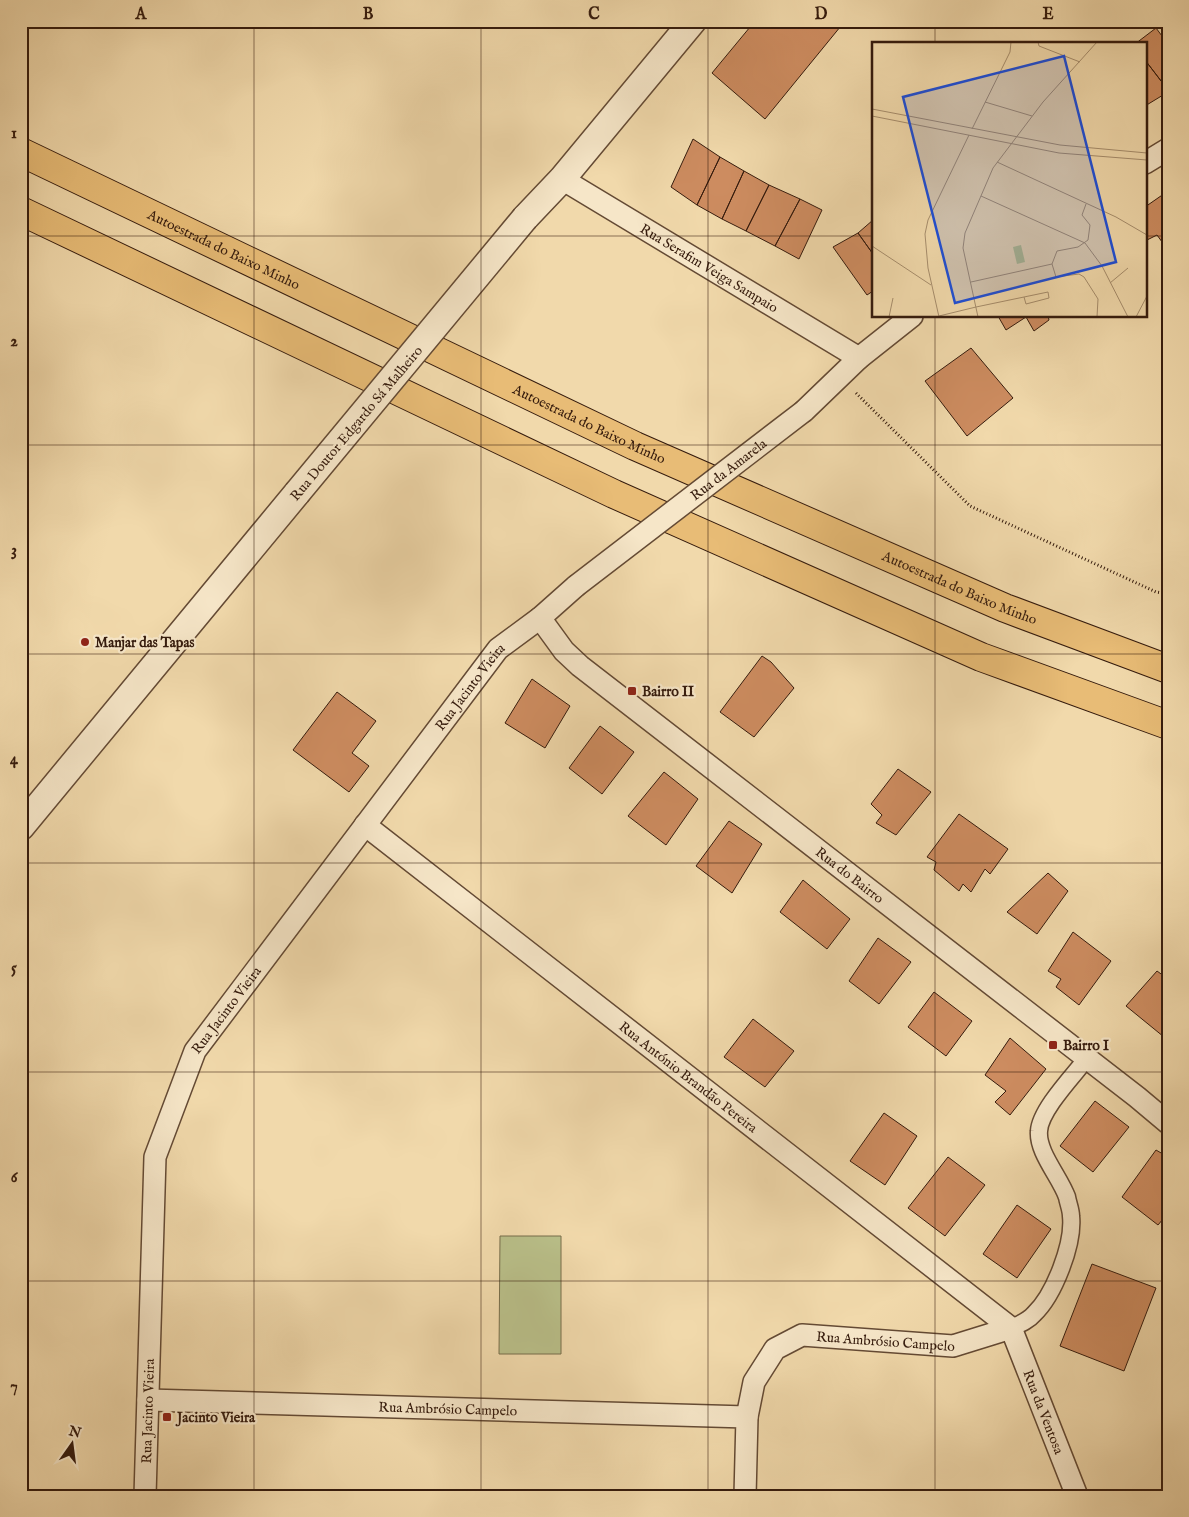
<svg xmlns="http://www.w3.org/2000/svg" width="1189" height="1517" font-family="'IM FELL English',serif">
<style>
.grass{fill:#b9bf89;stroke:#776d4b}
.building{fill:#cd8c60;stroke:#351b0d}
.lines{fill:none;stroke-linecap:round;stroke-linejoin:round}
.pedestrian-casing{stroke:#644a34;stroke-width:19}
.minor-casing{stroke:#644a34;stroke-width:24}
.tertiary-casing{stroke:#644a34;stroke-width:29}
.motorway-casing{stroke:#351b0d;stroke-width:30}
.path{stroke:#351b0d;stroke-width:3;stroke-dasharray:1 2.5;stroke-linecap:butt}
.pedestrian{stroke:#f6e6c8;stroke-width:16}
.minor{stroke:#f6e6c8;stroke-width:21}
.tertiary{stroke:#f6e6c8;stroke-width:26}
.motorway{stroke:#e8bc76;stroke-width:28}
.minor-bridge-casing{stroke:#644a34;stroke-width:24;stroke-linecap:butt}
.tertiary-bridge-casing{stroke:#644a34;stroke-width:29;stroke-linecap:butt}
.minor-bridge{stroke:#f6e6c8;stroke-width:21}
.tertiary-bridge{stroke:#f6e6c8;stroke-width:26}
.grid{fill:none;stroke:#351b0d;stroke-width:1;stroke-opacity:0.55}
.poi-dot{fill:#8f2418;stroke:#f6e6c8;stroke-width:2}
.labels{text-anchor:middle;stroke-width:4.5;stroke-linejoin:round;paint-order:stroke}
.street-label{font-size:14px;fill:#351b0d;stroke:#f6e6c8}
.poi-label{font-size:14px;font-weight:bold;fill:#351b0d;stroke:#f6e6c8;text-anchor:start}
.inset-road{fill:none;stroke:#a68d6c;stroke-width:1}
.view{fill:#1d4ed8;fill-opacity:0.15;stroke:#1d4ed8;stroke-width:2.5}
.inset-edge{fill:none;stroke:#351b0d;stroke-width:2.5}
.neatline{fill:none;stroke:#351b0d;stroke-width:2}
.grid-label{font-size:16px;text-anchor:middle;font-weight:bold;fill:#351b0d}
</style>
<rect width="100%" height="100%" fill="#f1d9ab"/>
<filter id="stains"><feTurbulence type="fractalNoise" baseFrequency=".004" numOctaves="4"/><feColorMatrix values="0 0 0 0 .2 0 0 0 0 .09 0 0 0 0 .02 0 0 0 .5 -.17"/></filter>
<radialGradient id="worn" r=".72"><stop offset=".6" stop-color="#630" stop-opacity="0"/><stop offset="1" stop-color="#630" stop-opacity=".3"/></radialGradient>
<path class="grass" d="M500,1236H561V1354H499Z"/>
<path class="building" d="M755,21H845L765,119L712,73Z
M1156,28L1168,44V90L1145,60V44H1135Z
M1145,60L1168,90V92L1145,106Z
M693,139L720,157L697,205L671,187Z
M720,157L744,171L722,219L697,205Z
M744,171L769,185L746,231L722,219Z
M769,185L800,199L775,246L746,231Z
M1168,191V244L1165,246L1157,235L1145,241V207Z
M800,199L822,210L799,259L775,246Z
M873,220V254L858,233Z
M858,233L873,254V291L867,295L833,247Z
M998,316H1048L1049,320L1034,331L1026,317L1006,330Z
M971,348L1013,398L967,436L925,381Z
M762,656L771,662L794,688L754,737L720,712Z
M532,679L570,706L545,748L505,723Z
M337,692L376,721L352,753L369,766L349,792L293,750Z
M600,726L634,752L602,794L569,768Z
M898,769L931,792L896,835L876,823L882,815L871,804Z
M664,772L698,799L666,845L628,816Z
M959,814L1008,849L990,874L985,869L971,892L963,884L959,891L934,870L936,862L927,857Z
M729,821L762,844L732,893L696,866Z
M1048,873L1068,891L1037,934L1007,912Z
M803,880L850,919L827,949L780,912Z
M1073,932L1111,961L1079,1005L1056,987L1061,979L1048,971Z
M878,938L911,962L879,1004L849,981Z
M1157,971L1168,979V1032L1164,1037L1126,1006Z
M934,992L972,1021L946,1056L908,1027Z
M753,1019L794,1051L765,1087L724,1057Z
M1010,1038L1046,1069L1010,1115L995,1102L1006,1091L985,1075Z
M1095,1101L1129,1127L1093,1172L1060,1146Z
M884,1113L917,1136L885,1185L850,1161Z
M1156,1150L1168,1157V1213L1158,1225L1122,1197Z
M948,1157L985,1185L945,1236L908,1208Z
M1017,1205L1051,1229L1017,1278L983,1254Z
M1092,1264L1156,1288L1124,1371L1060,1346Z"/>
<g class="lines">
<defs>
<path id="pedestrian" d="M1011,1328C1020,1324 1028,1321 1034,1314C1054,1295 1074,1244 1071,1216C1071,1210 1068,1203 1067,1197C1060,1177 1037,1152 1039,1131C1040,1110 1074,1075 1087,1058"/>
<g id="minor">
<path d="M1145,163L1168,149"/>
<path id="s1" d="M562,179L859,358"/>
<path d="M804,411L859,358L912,316"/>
<path id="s2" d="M540,618L564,651L580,666L1137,1097L1168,1123"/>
<path id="s3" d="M365,825L1011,1328"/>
<path id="s4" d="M1011,1328L1077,1496"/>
<path id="s5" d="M148,1400L747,1417L745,1496"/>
<path id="s6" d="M747,1417L754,1382L775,1349L802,1335L953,1346L1011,1328"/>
<path id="s7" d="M145,1496L155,1157L195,1051L498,649L540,618L576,586"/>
</g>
<path id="tertiary" d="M525,218L562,179L693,21
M21,827L297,493"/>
<g id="motorway">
<path id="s8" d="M21,152L635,446L1005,608L1168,669"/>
<path d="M21,211L614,494L981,657L1168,725"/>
</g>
</defs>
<use href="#pedestrian" class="pedestrian-casing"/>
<use href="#minor" class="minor-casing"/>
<use href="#tertiary" class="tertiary-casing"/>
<use href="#motorway" class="motorway-casing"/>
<path class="path" d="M856,393L970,506L1156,592L1168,594"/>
<use href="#pedestrian" class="pedestrian"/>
<use href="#minor" class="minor"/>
<use href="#tertiary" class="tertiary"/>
<use href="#motorway" class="motorway"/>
<defs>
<g id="minor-bridge">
<path id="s9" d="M576,586L804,411"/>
</g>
<path id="tertiary-bridge" d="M297,493L525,218"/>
</defs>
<use href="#minor-bridge" class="minor-bridge-casing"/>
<use href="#tertiary-bridge" class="tertiary-bridge-casing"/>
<use href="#minor-bridge" class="minor-bridge"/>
<use href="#tertiary-bridge" class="tertiary-bridge"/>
</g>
<path class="grid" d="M254,21V1496M481,21V1496M708,21V1496M935,21V44M21,236H873M1145,236H1168M935,316V1496M21,445H1168M21,654H1168M21,863H1168M21,1072H1168M21,1281H1168"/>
<g class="poi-dot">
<circle cx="85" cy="642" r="5"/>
<rect x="627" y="686" width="10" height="10" rx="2.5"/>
<rect x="1048" y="1040" width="10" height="10" rx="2.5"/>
<rect x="162" y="1412" width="10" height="10" rx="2.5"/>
</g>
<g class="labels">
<g class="street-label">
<text dy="5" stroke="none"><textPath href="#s8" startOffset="225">Autoestrada do Baixo Minho</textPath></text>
<text dy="5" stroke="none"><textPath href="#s1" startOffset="172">Rua Serafim Veiga Sampaio</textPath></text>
<text transform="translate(356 423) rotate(-50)" y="5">Rua Doutor Edgardo Sá Malheiro</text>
<text dy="5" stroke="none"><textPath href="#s8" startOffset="630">Autoestrada do Baixo Minho</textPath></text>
<text dy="5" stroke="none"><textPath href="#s9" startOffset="192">Rua da Amarela</textPath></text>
<text dy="5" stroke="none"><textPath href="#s8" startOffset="1035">Autoestrada do Baixo Minho</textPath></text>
<text dy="5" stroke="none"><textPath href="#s7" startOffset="909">Rua Jacinto Vieira</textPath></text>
<text dy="5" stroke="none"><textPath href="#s2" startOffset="404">Rua do Bairro</textPath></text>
<text dy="5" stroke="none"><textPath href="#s7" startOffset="504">Rua Jacinto Vieira</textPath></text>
<text dy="5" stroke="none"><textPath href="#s3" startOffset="410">Rua António Brandão Pereira</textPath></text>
<text dy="5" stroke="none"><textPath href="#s6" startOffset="189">Rua Ambrósio Campelo</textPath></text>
<text dy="5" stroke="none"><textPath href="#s5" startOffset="300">Rua Ambrósio Campelo</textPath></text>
<text dy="5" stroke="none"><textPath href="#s7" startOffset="85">Rua Jacinto Vieira</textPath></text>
<text dy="5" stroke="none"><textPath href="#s4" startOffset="90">Rua da Ventosa</textPath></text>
</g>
<g class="poi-label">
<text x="95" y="647">Manjar das Tapas</text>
<text x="642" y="696">Bairro II</text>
<text x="1063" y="1050">Bairro I</text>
<text x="177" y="1422">Jacinto Vieira</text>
</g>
</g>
<g transform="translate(872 42)">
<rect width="275" height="275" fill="#f1d9ab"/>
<path d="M149,203L153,220L145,222L141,205Z" fill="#b9bf89"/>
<path class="inset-road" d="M166,0L167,4L208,20M113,60L160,74M0,67L188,103L275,111M0,74L187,111L275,118M100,87L138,10L139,0M125,120L244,175L275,193M109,154L213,201M213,201L230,224L256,275M0,204L59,243M180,222L185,209L206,205L216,198L218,183L210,173L214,162M99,240L180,222L184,235L207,232L212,235L226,257L225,275M238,241L256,226M67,274L104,265L176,250L177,256L154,262L152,255M17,275L21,256M67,275L56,226L53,192L56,178L97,93M106,275L91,206L93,191L121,126L171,60L225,0M264,275L275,254"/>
<path class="view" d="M192,14L244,220L83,261L31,55Z"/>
<rect width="275" height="275" class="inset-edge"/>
</g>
<rect width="1189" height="1517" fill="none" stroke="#f1d9ab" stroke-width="55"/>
<g transform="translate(72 1444) rotate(14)" stroke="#f6e6c8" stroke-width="4" paint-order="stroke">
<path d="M0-4L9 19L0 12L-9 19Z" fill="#351b0d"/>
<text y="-8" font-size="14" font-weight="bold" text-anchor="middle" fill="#351b0d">N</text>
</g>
<rect x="28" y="28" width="1134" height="1462" class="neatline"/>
<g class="grid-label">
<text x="141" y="19">A</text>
<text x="368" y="19">B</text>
<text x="594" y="19">C</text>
<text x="821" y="19">D</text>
<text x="1048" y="19">E</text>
<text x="14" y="138">1</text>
<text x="14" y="346">2</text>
<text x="14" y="555">3</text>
<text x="14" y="764">4</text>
<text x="14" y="973">5</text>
<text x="14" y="1182">6</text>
<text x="14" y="1391">7</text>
</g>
<rect width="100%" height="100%" filter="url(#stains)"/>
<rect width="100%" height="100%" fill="url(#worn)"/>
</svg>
